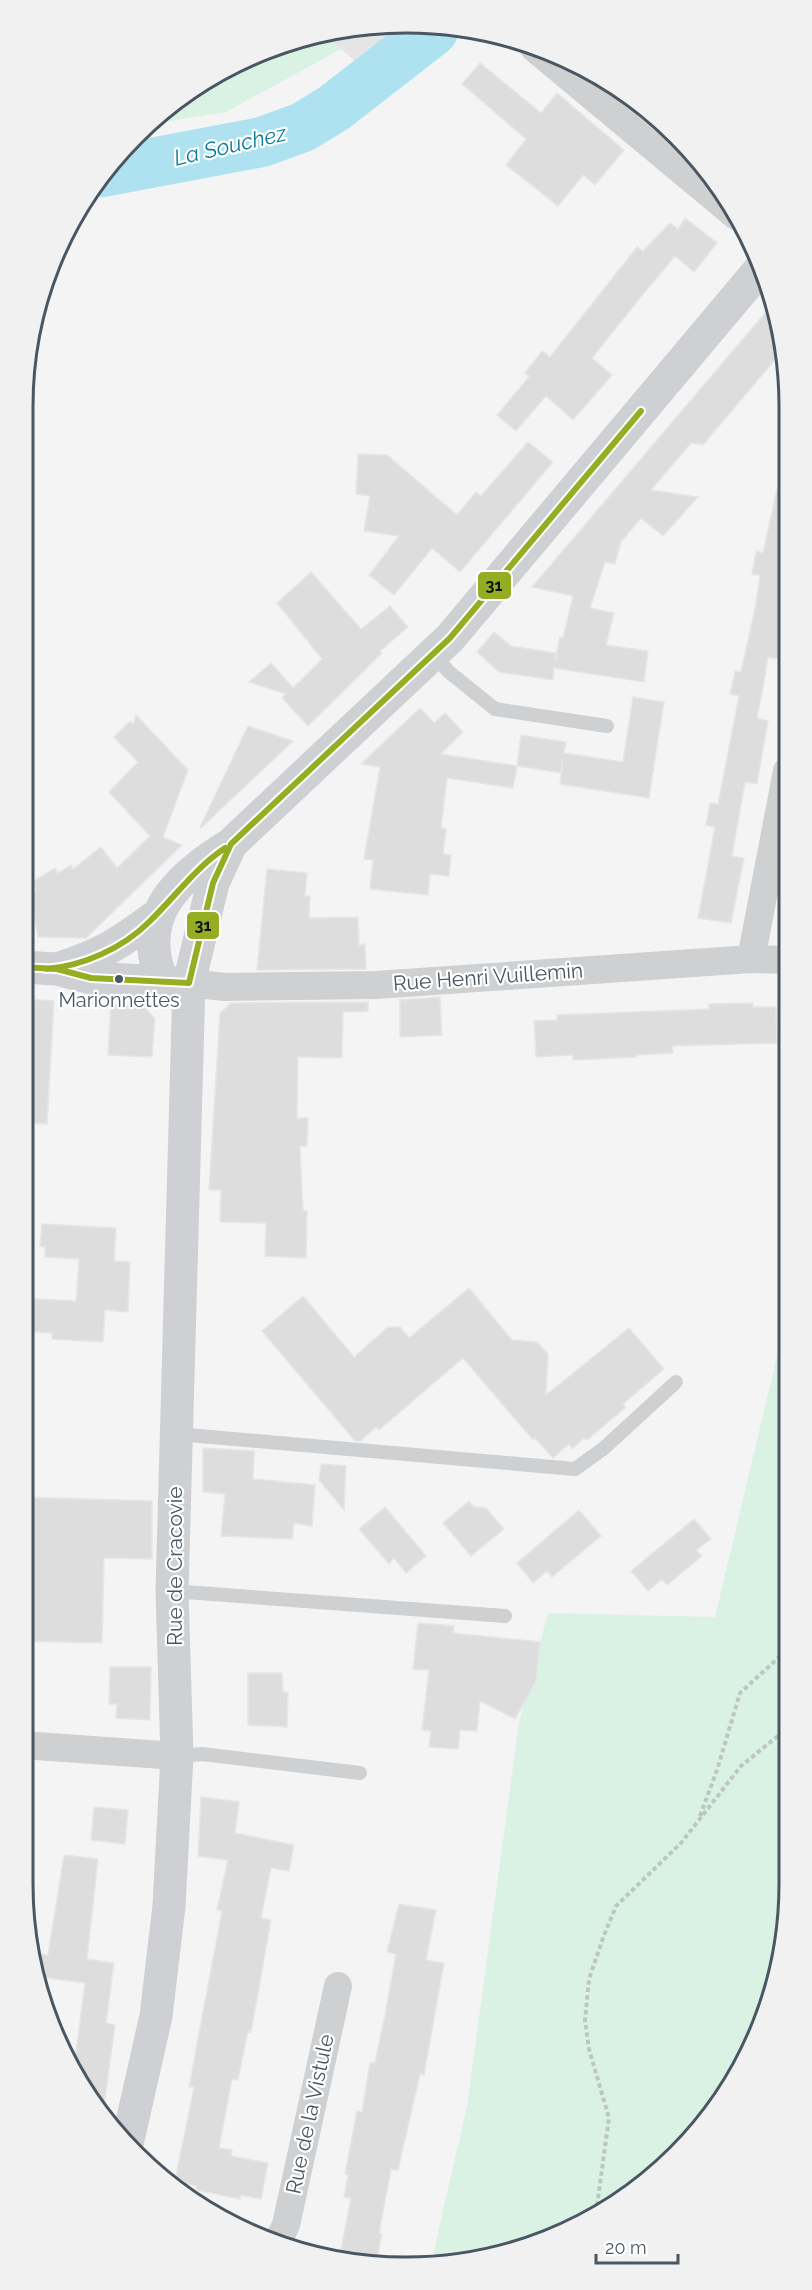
<svg xmlns="http://www.w3.org/2000/svg" width="812" height="2290" font-family="Raleway,sans-serif">
<style>
.education{fill:#e6e5e6}
.green{fill:#d9f2e3}
.lines{fill:none;stroke-linecap:round;stroke-linejoin:round}
.river{stroke:#aee2f0;stroke-width:50}
.building{fill:#ddddde;stroke:#e5e6e7;stroke-width:1.5}
.path{stroke:#bcc7c4;stroke-width:4;stroke-dasharray:4.5 3;stroke-linecap:butt}
.lane{stroke:#ced0d2;stroke-width:14}
.street{stroke:#ced0d2;stroke-width:28}
.secondary{stroke:#ced0d4;stroke-width:33}
.bus-1-casing{stroke:#fff;stroke-width:10}
.bus-1{stroke:#94ad23;stroke-width:6}
.bus-dot{fill:#4a5661;stroke:#fff;stroke-width:2}
.labels{text-anchor:middle;stroke-width:4.5;stroke-linejoin:round;paint-order:stroke}
.bus-label{font-size:20px;fill:#4a5661;stroke:#fff}
.street-label{font-size:21px;fill:#4a5661;stroke:#fff}
.water-label{font-size:22px;font-style:italic;fill:#0c7c9b;stroke:#fff}
.rim{fill:none;stroke:#4a5661;stroke-width:3}
.line-badge{stroke:#fff;stroke-width:2}
.pale-badge-label{font-size:16px;text-anchor:middle;font-weight:bold;fill:#111}
</style>
<rect width="100%" height="100%" fill="#f4f4f4"/>
<path class="education" d="M356,26L399,29L363,68L326,36Z"/>
<path class="green" d="M326,36L341,49L226,112L158,123L214,74Z
M788,1310L789,1884L777,1983L725,2097L619,2203L505,2255L432,2259L467,2106L519,1722L548,1613L715,1617Z"/>
<g class="lines">
<path class="river" d="M103,172L262,142L303,127L334,108L433,31"/>
</g>
<path class="building" d="M480,63L541,113L557,93L624,150L595,185L583,175L558,206L506,165L526,139L462,84Z
M685,218L717,243L694,272L675,256L640,298L592,358L612,375L573,420L546,396L516,431L497,415L529,377L525,373L542,351L550,357L637,247L643,251L670,223L678,229Z
M771,306L784,349L703,445L691,443L651,490L698,497L663,536L641,518L621,542L615,564L605,562L590,608L614,613L606,645L648,651L644,682L554,668L553,680L499,672L477,652L494,632L511,646L557,653L555,662L560,637L563,638L573,596L532,587Z
M528,442L553,462L460,572L432,548L394,595L369,575L399,536L364,531L370,496L356,494L358,454L387,455L457,515L476,492L481,496Z
M777,489L786,490L787,554L780,592L787,593V618L779,659L768,657L763,688L757,718L768,721L757,784L745,782L732,856L744,858L731,923L698,918L715,827L706,825L710,803L718,804L739,696L730,694L735,671L741,672L756,604L760,575L752,574L756,551L763,553Z
M311,572L361,629L390,606L408,627L380,651L382,653L308,726L282,698L286,694L249,682L271,663L293,688L322,659L277,603Z
M633,697L664,702L649,798L560,784L563,758L561,773L517,766L521,735L566,742L564,753L623,762Z
M420,708L434,723L445,713L463,732L441,754L517,766L513,788L447,778L441,828L446,829L443,854L451,855L449,876L430,874L428,895L370,889L373,860L364,859L380,767L361,764Z
M136,715L188,770L163,837L182,845L86,938L38,937L30,893L36,891L34,881L55,868L58,873L71,865L73,869L101,847L117,868L150,836L109,792L138,762L114,737L130,721L133,724Z
M248,726L293,741L201,828L200,827Z
M267,869L307,873L305,896H310L309,918L358,917L359,945L365,944L366,969L257,970Z
M440,997L442,1035L400,1037V1000Z
M28,999L54,1001L47,1124L22,1122L25,1047H22V1025H26Z
M368,1002V1011L343,1012L342,1058L298,1057L297,1118H308L307,1146H300L303,1211H307L306,1258L265,1256L266,1223L220,1222L221,1190H209L220,1013L231,1003Z
M753,1003V1007H776L777,1043L672,1046L673,1053L636,1055V1057L573,1060V1055L536,1057L534,1021L557,1020V1015L709,1009V1004Z
M111,1004L144,1006L155,1019L152,1057L108,1055Z
M42,1224L116,1228L114,1261L130,1262L128,1312L105,1310L103,1342L52,1339V1333L22,1331V1298L76,1301L79,1259L45,1257V1247L40,1246Z
M469,1288L512,1340L537,1342L548,1354L546,1395L629,1328L664,1369L623,1404L626,1407L587,1440L584,1438L572,1449L569,1444L553,1458L535,1438L533,1440L463,1358L379,1430L376,1427L360,1441H355L262,1331L303,1296L354,1357L388,1327H400L409,1338Z
M203,1448L254,1451L253,1479L315,1485L312,1526L294,1523L292,1539L221,1536L225,1494L203,1492Z
M321,1464L346,1466L344,1510L319,1480Z
M22,1497L152,1501V1559L104,1558L102,1643L22,1641Z
M469,1501L474,1507L486,1508L504,1529L471,1556L443,1523Z
M385,1507L426,1556L406,1573L394,1558L389,1564L359,1529Z
M579,1510L601,1536L552,1577L547,1571L533,1583L517,1563Z
M694,1519L711,1539L696,1550L702,1556L667,1585L662,1579L648,1591L631,1571Z
M418,1623L454,1626L453,1633L540,1642L536,1681L515,1719L480,1701L477,1731L460,1730L458,1749L429,1747L431,1731L422,1730L429,1670L413,1669Z
M110,1667H151L150,1720L116,1718L117,1704H109Z
M248,1673H282L283,1692H288L287,1727L248,1725Z
M201,1797L239,1802L235,1833L294,1845L289,1871L271,1868L261,1918L271,1920L251,2032L248,2031L238,2080L232,2079L219,2148L232,2150L231,2156L268,2163L261,2199L241,2195L240,2199L196,2190L197,2186L175,2181L194,2087H189L222,1911L217,1910L228,1860L198,1856Z
M94,1807L128,1810L125,1844L91,1840Z
M64,1855L98,1859L87,1959L114,1963L106,2023L115,2025L103,2113L64,2050L76,2052L85,1983L41,1977L36,1953L48,1955Z
M399,1904L436,1910L426,1960L444,1963L424,2075L420,2074L398,2170L391,2169L379,2233L382,2234L376,2263L356,2264L339,2259L351,2198L344,2197L348,2175L345,2174L357,2111L362,2112L370,2063H375L385,2015L396,1954L387,1952Z"/>
<g class="lines">
<path class="path" d="M700,1816L717,1770L740,1693L789,1648
M596,2213L609,2118L589,2049L585,2020L589,1979L603,1938L616,1906L681,1843L741,1766L789,1727"/>
<path class="lane" d="M433,654L449,672L495,709L607,726
M177,1434L575,1469L603,1449L676,1382
M172,1591L505,1616
M178,1756L202,1754L360,1773"/>
<path class="street" d="M534,48L736,216
M751,959L787,771
M189,983L225,987L376,985L751,959L787,960
M22,1745L177,1756
M278,2241L286,2225L338,1986"/>
<path class="secondary" d="M22,967L57,969L91,978L181,983
M57,969C101,955 119,944 156,916
M163,983C134,917 177,877 231,844L450,638L760,269
M127,2144L156,2016L169,1906L177,1756L172,1591L189,983L213,883L231,844"/>
<defs>
<path id="bus-1" d="M22,967L57,969L91,978L189,983L213,883L231,844L450,638L641,411
M46,969C83,966 123,948 149,922C175,897 195,868 225,848"/>
</defs>
<use href="#bus-1" class="bus-1-casing"/>
<use href="#bus-1" class="bus-1"/>
</g>
<circle class="bus-dot" cx="119" cy="979" r="5"/>
<g class="labels">
<g class="bus-label">
<text x="119" y="1007">Marionnettes</text>
</g>
<g class="street-label">
<text transform="translate(488 977) rotate(-4)" y="7">Rue Henri Vuillemin</text>
<text transform="translate(175 1566) rotate(-90)" y="7">Rue de Cracovie</text>
<text transform="translate(310 2114) rotate(-78)" y="7">Rue de la Vistule</text>
</g>
<g class="water-label">
<text transform="translate(230 145) rotate(-13)" y="8">La Souchez</text>
</g>
</g>
<path d="M0 0H812V2290H0ZM406 33H406A373 373 0 0 1 779 406V1884A373 373 0 0 1 406 2257H406A373 373 0 0 1 33 1884V406A373 373 0 0 1 406 33Z" fill="#f1f1f2" fill-rule="evenodd"/>
<path class="rim" d="M406 33H406A373 373 0 0 1 779 406V1884A373 373 0 0 1 406 2257H406A373 373 0 0 1 33 1884V406A373 373 0 0 1 406 33Z"/>
<g class="line-badge">
<rect x="477" y="571" width="35" height="29" rx="6" fill="#94ad23"/>
<rect x="186" y="911" width="34" height="29" rx="6" fill="#94ad23"/>
</g>
<g class="pale-badge-label">
<text x="494" y="591">31</text>
<text x="203" y="931">31</text>
</g>
<path d="M596 2254v9h82v-9" fill="none" stroke="#4a5661" stroke-width="3"/>
<text x="605" y="2254" font-size="18" fill="#4a5661" stroke="#ffffff" stroke-width="4.5" paint-order="stroke">20 m</text>
</svg>
